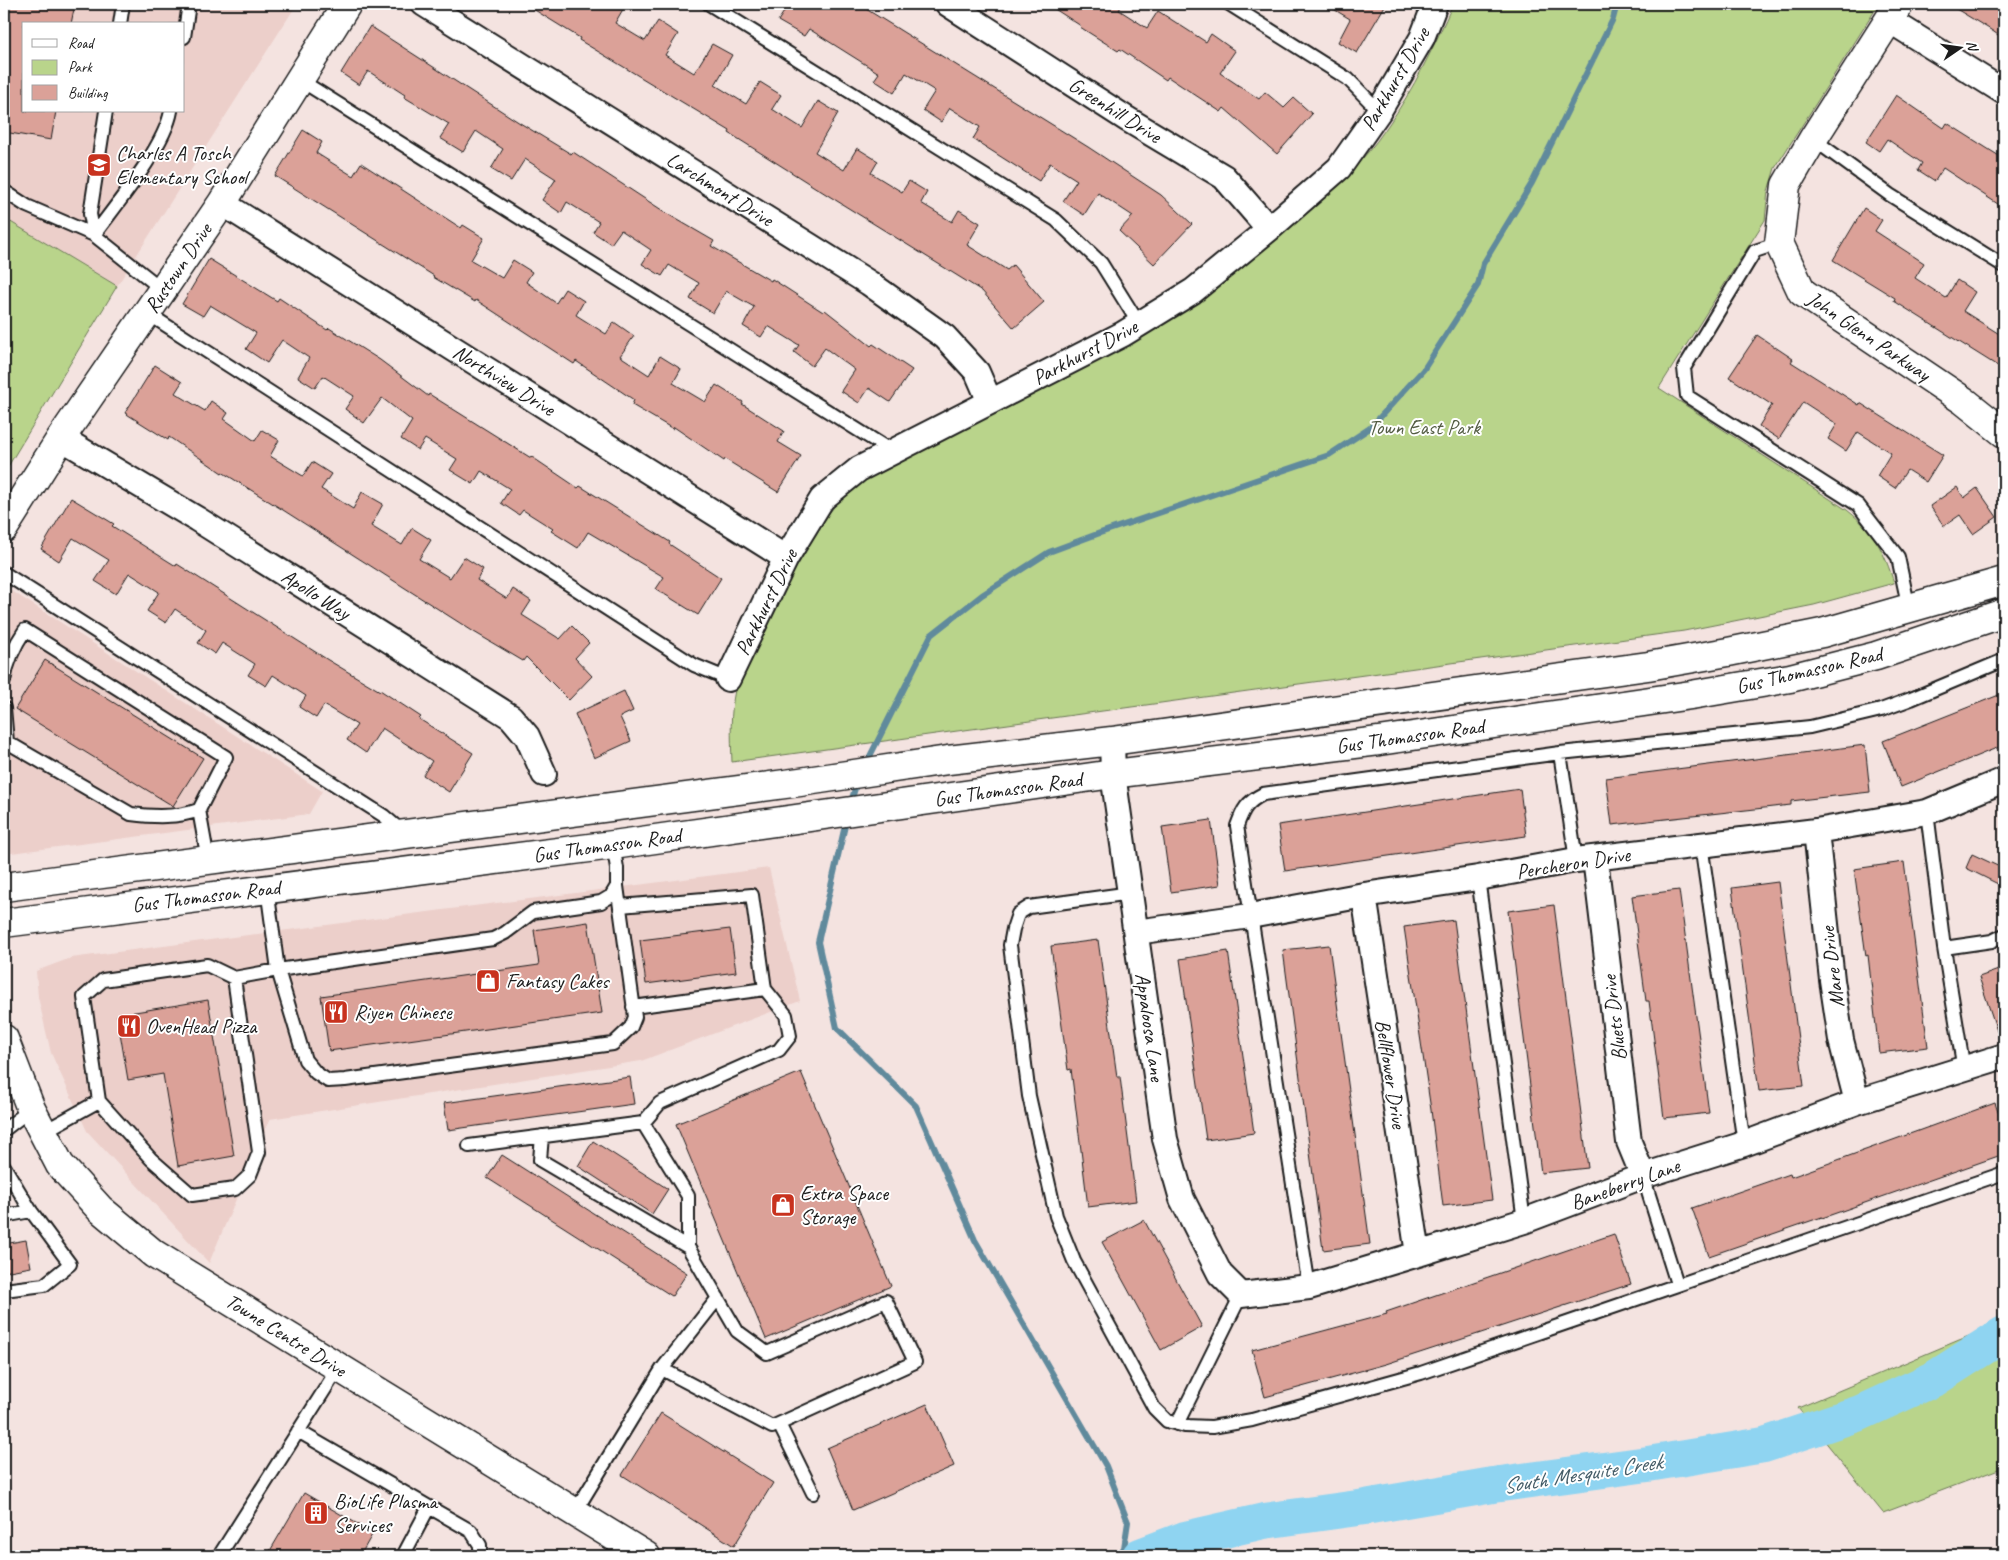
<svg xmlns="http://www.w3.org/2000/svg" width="2008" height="1560" font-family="Caveat,sans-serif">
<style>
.built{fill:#eccfca;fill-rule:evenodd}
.green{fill:#b9d48b;stroke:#6a7854}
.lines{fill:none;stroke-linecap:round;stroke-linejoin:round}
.stream{stroke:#618a9c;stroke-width:6}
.river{stroke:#8fd4f1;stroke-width:36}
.building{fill:#dba198;stroke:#1c1c1c}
.service-casing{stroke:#1c1c1c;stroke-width:16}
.minor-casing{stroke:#1c1c1c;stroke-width:28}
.tertiary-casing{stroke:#1c1c1c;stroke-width:31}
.secondary-casing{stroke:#1c1c1c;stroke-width:31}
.service{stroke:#fff;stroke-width:12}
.minor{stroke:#fff;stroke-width:24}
.tertiary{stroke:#fff;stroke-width:28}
.secondary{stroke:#fff;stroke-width:28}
.labels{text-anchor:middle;stroke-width:4;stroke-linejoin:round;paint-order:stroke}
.street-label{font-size:21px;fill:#1c1c1c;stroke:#fff}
.poi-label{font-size:21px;fill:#1c1c1c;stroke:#fff;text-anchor:start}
.park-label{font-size:21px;fill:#535c43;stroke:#fff}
.water-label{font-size:22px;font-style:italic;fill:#445c67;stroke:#fff}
</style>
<rect width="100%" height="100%" fill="#f4e3e0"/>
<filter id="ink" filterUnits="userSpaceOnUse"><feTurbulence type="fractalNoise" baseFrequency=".02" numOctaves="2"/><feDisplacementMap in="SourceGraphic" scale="10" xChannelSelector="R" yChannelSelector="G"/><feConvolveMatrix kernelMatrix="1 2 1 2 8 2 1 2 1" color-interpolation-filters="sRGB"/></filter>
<g filter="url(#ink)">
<path class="built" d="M4,4H297L117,286L4,218ZM24,24H184V111H24Z
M4,586L322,791L309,814L4,854Z
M769,868L800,1001L641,1061L270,1119L209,1263L87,1131L51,1053L38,997L36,971L71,958Z"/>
<path class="green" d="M1453,4H1879L1775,168L1768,191L1765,220L1659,388L1847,510C1874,531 1884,551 1894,583L1814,605L1684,631L732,762C731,737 730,714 735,690C745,645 775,604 798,565C811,542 823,517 842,498C856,485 872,475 888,465L1180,313C1220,289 1254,258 1290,227C1325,196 1361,166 1387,127C1414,89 1434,46 1453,4Z
M4,218L117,286L4,473Z
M2004,1321V1467L1883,1513L1798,1408Z"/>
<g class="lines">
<path class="stream" d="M866,764L931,635L982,595L1049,552L1100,533L1329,455L1370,428L1424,369L1478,285L1483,264L1532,183L1613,19L1617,4
M850,805L857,782
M847,817L818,942L837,1028L916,1106L975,1240L1106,1466L1128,1522L1124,1548L1117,1556"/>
<path class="river" d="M1140,1556L1185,1539L1264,1521L1365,1507L1493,1485L1648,1464L1764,1445L1860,1413L1934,1379L2004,1334"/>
</g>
<path class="building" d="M4,4H75L71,24H24V111H56L51,140L4,132Z
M525,4H626L615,23L645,41L658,21L678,34L665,55L694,73L712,44L732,55L715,85L746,104L760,82L781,95L772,109L802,128L818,101L838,113L815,152L844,170L857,148L878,161L871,173L902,192L909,181L927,192L921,203L952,222L959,210L980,223L967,245L1007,270L1013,265L1044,302L1014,328L982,291L829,196L729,133L730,131L579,40L580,38Z
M789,4H858L1088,147L1161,195L1192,224L1154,264L1119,231L1133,216L1098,193L1084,215L1063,201L1077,180L1050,163L1039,181L973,139L980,127L950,108L941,122L923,110L935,91L906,73L894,93L874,80L879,73L809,29L804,36L778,21Z
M1047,4H1123L1119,10L1147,28L1158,11L1206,42L1211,34L1235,51L1220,73L1259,99L1265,92L1284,108L1294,98L1312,114L1277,154L1224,108L1221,112L1168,77L1166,80L1120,49L1118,51L1080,27L1081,26Z
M1325,4H1386L1357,53L1338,42L1350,19Z
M1948,4H2004V39L1991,30Z
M370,26L520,123L571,154L573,152L671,216L714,241L711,246L771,281L772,279L823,312L825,310L871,346L873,344L912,370L890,402L869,388L859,403L841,391L855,370L825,348L812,366L794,352L799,345L768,326L761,337L743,326L754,307L726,291L713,313L690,299L699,283L669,265L662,276L642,264L651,250L621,230L611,244L593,232L599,222L567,202L561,213L542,200L556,179L525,159L511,181L491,169L503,149L476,131L463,152L440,138L449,124L404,97L405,95L368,71L359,85L341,73Z
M1896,95L1944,128L1947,123L2004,159V208L1943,168L1935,181L1918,170L1922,163L1887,139L1879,151L1866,142Z
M303,130L322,142L316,153L353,176L361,163L461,228L463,225L484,238L471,260L502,278L513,260L532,272L526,282L556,303L565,289L584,301L576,315L606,334L614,322L634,336L620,356L649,375L660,356L681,369L673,383L705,402L716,385L743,402L742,404L784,431L778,442L801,456L778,492L725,459L724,461L674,427L673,429L632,405L634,400L576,361L574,364L476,300L475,302L433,277L434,276L275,176Z
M1864,208L1882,220L1875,231L1924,263L1915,278L1946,298L1957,280L1975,292L1963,311L2004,337V370L1894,301L1895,298L1833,260Z
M209,259L277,301L279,298L327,330L329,328L380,360L428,396L429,394L531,458L532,457L578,488L580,486L670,542L669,544L721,578L698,615L656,589L664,577L588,532L578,548L551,531L553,529L523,510L519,515L501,503L510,489L481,471L473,484L450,470L457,459L425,439L418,450L401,439L412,421L382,398L364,423L345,409L354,396L323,376L315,388L298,377L309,358L282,340L267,363L246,349L256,333L210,305L203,316L182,304Z
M1757,335L1793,359L1791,362L1859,405L1860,403L1943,455L1926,482L1907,470L1895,488L1877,476L1891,453L1858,432L1846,451L1828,439L1837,424L1803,402L1779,439L1759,426L1772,405L1729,377Z
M155,365L182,382L175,393L205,411L211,401L228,413L224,419L255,441L262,430L279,440L270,456L303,476L312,462L331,474L321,489L353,509L362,492L383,504L371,526L402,545L412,528L431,540L419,559L450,578L464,557L483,569L477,580L507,599L513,589L531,601L522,615L560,639L572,626L589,643L575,658L592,676L569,700L526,657L523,661L474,632L283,510L222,472V473L169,437L168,440L125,413Z
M1957,487L1964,498L1977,488L1997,517L1973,534L1960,515L1944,526L1930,506Z
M71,498L114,524L112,526L176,566L177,564L328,660L380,691V690L421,717L419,719L473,753L449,792L423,775L432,761L382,728L366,753L347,740L357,725L324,705L316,718L299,707L306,696L273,675L266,686L248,675L255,664L222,643L215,654L198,643L206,630L175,609L166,623L147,611L159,592L129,573L116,594L95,581L109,560L73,538L59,561L41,549Z
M45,660L203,758L173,806L15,709Z
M624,691L633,711L620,717L631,741L594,758L575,714Z
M2004,693V745L1901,787L1883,741Z
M1865,745L1870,792L1791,801V805L1612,825L1606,778Z
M1520,789L1526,836L1285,871L1278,825Z
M1211,820L1220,885L1171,892L1162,827Z
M1972,854L2004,869V876L2000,885L1966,868Z
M1904,862L1928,1047L1879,1053L1868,955L1866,956L1854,869Z
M1778,882L1804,1086L1759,1091L1732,888Z
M1679,890L1709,1113L1664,1118L1649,1001H1646L1632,896Z
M1554,905L1588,1168L1541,1173L1508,911Z
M1454,920L1492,1200L1443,1206L1431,1110L1404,927Z
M588,922L602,1013L329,1051L321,996L539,965L534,930Z
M730,929L736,972L646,984L640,940Z
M1098,940L1117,1077H1120L1136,1201L1088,1207L1071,1069L1068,1070L1051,946Z
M1329,945L1370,1244L1323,1250L1283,950Z
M1228,951L1254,1133L1206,1140L1180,959Z
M2004,968V1043H2001L1979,977Z
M208,1000L234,1156L178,1166L163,1074L128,1080L117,1015Z
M801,1072L891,1286L766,1339L676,1124Z
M630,1077L634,1104L448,1130L444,1103Z
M1995,1103L2004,1130V1154L1822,1218V1217L1709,1256L1692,1208L1790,1174L1791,1177Z
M593,1141L668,1189L652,1214L578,1166Z
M502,1155L687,1273L672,1296L487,1178Z
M1144,1220L1202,1327L1161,1350L1102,1242Z
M1614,1234L1631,1284L1386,1364L1265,1397L1252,1350L1387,1314L1386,1312Z
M26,1240L31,1267L4,1272V1244Z
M927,1404L954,1466L853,1510L827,1448Z
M661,1413L773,1483L734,1546L622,1475Z
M304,1493L373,1533L360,1556H267Z"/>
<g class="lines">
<defs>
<path id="service" d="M709,4L1056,220L1101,263L1139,324
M1229,4L1348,79L1379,111
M120,24L123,4
M184,37L189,4
M300,80L893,452
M1813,139L1890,195L2004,266
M4,191L27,206L94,235L163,290
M94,235C116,205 165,146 171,111
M94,235L90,214L106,111
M1779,243L1755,251L1684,368L1687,396L1858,505L1898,557L1909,609
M147,313L694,665L728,679
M4,573L384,816L404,833
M4,681C7,662 14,646 25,630L226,757L199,810C177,818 154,817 131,814L7,742H4
M4,708L7,742
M1560,753L1576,860
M199,810L208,860
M1927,812L1944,948L1964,1070
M1701,844L1744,1144
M1478,878L1524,1221
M267,888L278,970L493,939L505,933L533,912L601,902L611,896L617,886V868L613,845
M1131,893L1029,907L1018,914L1013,929L1010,945L1029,1096L1056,1216L1074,1261L1154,1408L1167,1421L1185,1426L1212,1427L1252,1420L1421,1373L2004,1173
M620,906L752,895L765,989L633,1007
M1944,948L1992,941L2004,935
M99,1101L151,1159L192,1195L235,1189L250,1175L259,1152L234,978
M643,1123L688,1196V1247
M4,1130L31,1109
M43,1132L99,1101L84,997L103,980L207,965L234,978L278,970L305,1060L316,1073L328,1081L345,1080L613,1044L631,1027L635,1017L617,886
M542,1136L540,1160L688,1247L737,1331L767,1353L886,1301L915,1362L772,1427L662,1369L718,1298
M469,1146L643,1123L660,1103L779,1050L790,1036L786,1015L765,989
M4,1166L31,1211L70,1264L44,1285L4,1290
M1643,1176L1677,1284
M4,1216L31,1211
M1309,1287L1237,826C1243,809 1247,802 1263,794L1560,753L1810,727L1881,710L1911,699L2004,660
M779,1424L813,1493
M1177,1424L1241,1295
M298,1431L429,1507L403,1556
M429,1507L471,1531L480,1545V1556
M575,1512L662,1369
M219,1556L339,1367"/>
<path id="minor" d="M424,4L869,283L945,337L977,372L990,402
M948,4L1127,119L1224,177L1269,229
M1889,20L2004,92
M222,203L786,558
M61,438L197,519L511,717L527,736L544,774
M728,679L786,558L822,499L859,469L1123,334L1193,291L1269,229L1339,168L1379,111L1422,38L1435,4
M1112,741L1113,774L1165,1139L1182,1199L1220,1274L1241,1295L1309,1287L1418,1254L1524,1221L1643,1176L1744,1144L1857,1102L2004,1056
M1816,831L1832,980L1841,1040L1857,1102
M1595,858L1629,1142L1643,1176
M1364,895L1418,1254
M1136,932L1250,916L1364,895L1478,878L1576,860L1816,831L1927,812L2004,780"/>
<path id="tertiary" d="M1899,4L1813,139L1786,185L1779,243L1802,292L1964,401L2004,433
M4,528L61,438L222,203L347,4
M4,1039L31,1109L60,1165L100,1209L154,1254L646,1556"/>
<path id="secondary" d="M4,887L800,782L948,760L1112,741L1648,666L1728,652L1822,633L2004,581
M4,923L613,845L1113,774L1379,741L1691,695L1790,678L1876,656L2004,613"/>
</defs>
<use href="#service" class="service-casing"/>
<use href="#minor" class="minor-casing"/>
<use href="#tertiary" class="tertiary-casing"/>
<use href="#secondary" class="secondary-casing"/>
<use href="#service" class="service"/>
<use href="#minor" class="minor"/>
<use href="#tertiary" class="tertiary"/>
<use href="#secondary" class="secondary"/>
</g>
</g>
<defs>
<symbol id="school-square" viewBox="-11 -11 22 22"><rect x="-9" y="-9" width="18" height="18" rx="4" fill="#c8321e" stroke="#fff"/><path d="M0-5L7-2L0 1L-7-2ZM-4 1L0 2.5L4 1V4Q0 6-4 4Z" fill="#fff"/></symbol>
<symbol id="shop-square" viewBox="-11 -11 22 22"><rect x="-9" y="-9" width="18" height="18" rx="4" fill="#c8321e" stroke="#fff"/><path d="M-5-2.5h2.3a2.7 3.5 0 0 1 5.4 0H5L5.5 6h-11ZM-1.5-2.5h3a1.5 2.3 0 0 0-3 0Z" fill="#fff"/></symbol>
<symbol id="restaurant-square" viewBox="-11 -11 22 22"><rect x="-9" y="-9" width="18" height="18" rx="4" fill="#c8321e" stroke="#fff"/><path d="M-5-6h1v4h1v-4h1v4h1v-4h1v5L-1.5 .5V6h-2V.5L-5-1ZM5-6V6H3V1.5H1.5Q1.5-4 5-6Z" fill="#fff"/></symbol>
<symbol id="building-square" viewBox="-11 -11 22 22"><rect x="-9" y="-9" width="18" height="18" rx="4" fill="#c8321e" stroke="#fff"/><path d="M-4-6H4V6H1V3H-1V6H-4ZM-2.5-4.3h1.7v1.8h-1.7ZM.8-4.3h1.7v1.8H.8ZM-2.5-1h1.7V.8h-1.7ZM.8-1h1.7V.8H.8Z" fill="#fff"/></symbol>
</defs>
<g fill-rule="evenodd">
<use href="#school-square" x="85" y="151" width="28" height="28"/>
<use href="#shop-square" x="474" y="967" width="28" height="28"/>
<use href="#restaurant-square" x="322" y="998" width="28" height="28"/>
<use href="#restaurant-square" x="115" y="1012" width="28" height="28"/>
<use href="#shop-square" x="769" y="1191" width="28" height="28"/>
<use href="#building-square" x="302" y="1499" width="28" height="28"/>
</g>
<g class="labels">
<g class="street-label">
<text transform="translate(1395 79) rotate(-60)" y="7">Parkhurst Drive</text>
<text transform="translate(1115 110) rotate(32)" y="7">Greenhill Drive</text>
<text transform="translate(720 189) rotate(32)" y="7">Larchmont Drive</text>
<text transform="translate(178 268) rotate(-56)" y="7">Rustown Drive</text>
<text transform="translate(1869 336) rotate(34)" y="7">John Glenn Parkway</text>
<text transform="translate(1085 352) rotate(-28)" y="7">Parkhurst Drive</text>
<text transform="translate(504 380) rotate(32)" y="7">Northview Drive</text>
<text transform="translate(316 594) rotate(32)" y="7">Apollo Way</text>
<text transform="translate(766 602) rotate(-64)" y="7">Parkhurst Drive</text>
<text transform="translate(1809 670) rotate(-13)" y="7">Gus Thomasson Road</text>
<text transform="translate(1410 736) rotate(-8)" y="7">Gus Thomasson Road</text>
<text transform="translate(1008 789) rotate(-8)" y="7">Gus Thomasson Road</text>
<text transform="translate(607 845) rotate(-8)" y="7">Gus Thomasson Road</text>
<text transform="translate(1573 863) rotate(-9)" y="7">Percheron Drive</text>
<text transform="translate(206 896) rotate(-7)" y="7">Gus Thomasson Road</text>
<text transform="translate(1832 967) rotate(-97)" y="7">Mare Drive</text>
<text transform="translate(1614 1018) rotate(-97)" y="7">Bluets Drive</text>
<text transform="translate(1150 1027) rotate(82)" y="7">Appaloosa Lane</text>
<text transform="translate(1391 1074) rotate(81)" y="7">Bellflower Drive</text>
<text transform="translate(1625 1184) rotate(-20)" y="7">Baneberry Lane</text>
<text transform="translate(286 1335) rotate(32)" y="7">Towne Centre Drive</text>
</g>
<g class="poi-label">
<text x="116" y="160">Charles A Tosch<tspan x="116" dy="24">Elementary School</tspan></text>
<text x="506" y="988">Fantasy Cakes</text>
<text x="354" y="1019">Riyen Chinese</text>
<text x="146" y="1033">OvenHead Pizza</text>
<text x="800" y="1200">Extra Space<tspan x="800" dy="24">Storage</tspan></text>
<text x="334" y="1508">BioLife Plasma<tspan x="334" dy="24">Services</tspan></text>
</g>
<g class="park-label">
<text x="1424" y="434">Town East Park</text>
</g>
<g class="water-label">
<text transform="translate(1582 1473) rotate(-9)" y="8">South Mesquite Creek</text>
</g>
</g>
<rect width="2008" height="1560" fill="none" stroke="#fff" stroke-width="20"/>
<rect x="10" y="10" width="1988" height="1540" fill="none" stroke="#1c1c1c" stroke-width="2" filter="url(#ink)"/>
<rect x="22" y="22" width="162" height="90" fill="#ffffff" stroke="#a4a4a4"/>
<rect x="32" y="39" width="25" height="8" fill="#ffffff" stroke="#a4a4a4"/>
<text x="68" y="48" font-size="15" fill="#1c1c1c">Road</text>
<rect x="32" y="60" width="25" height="15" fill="#b9d48b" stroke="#a4a4a4"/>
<text x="68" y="72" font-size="15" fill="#1c1c1c">Park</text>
<rect x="32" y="85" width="25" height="15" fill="#dba198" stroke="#a4a4a4"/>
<text x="68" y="98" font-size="15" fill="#1c1c1c">Building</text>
<g transform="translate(1960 48) rotate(77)" stroke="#ffffff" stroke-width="4" paint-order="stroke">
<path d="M0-4L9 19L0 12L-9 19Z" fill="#1c1c1c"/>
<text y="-8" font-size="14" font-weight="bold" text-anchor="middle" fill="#1c1c1c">N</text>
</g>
</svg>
